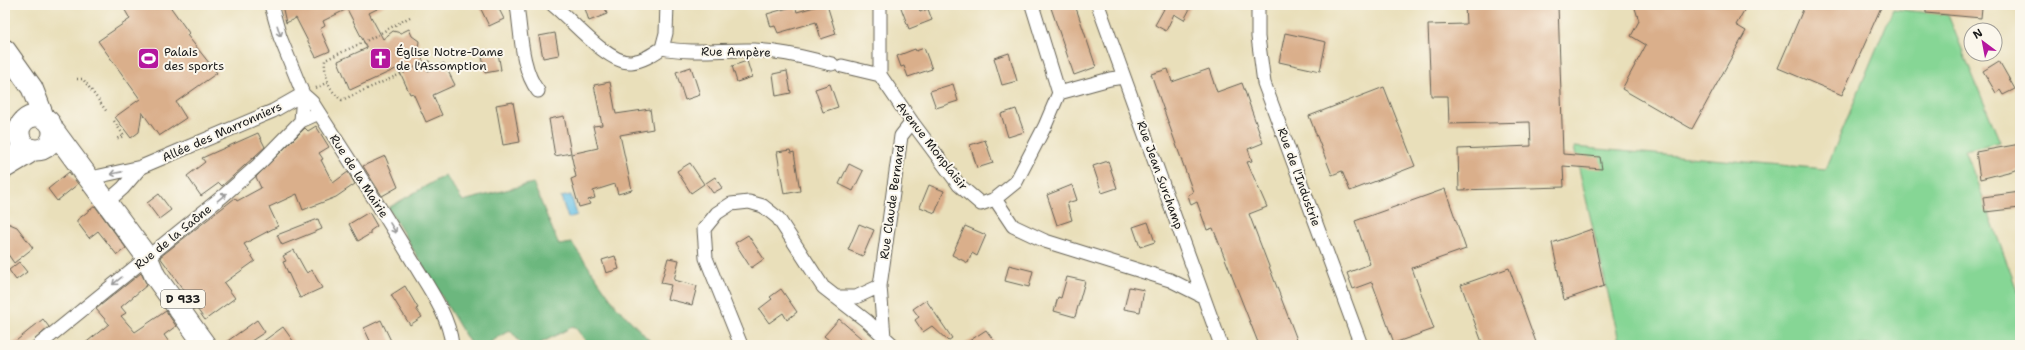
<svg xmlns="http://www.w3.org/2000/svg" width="2025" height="350" font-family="'Shantell Sans',sans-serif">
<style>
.green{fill:#86d695;stroke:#517958}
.forest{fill:#6cb77e;stroke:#446a4d}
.water{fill:#69c2e7;stroke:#426f82}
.building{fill:#daaf8b}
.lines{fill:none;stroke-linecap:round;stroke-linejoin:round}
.minor-casing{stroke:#646053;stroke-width:15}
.primary-casing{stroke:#646053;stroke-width:23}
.path{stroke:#646053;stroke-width:2.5;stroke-dasharray:1 3;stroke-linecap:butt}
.minor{stroke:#fff;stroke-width:13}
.primary{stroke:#fff;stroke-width:21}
.oneway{stroke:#999}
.labels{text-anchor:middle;stroke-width:4;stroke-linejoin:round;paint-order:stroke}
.shield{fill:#fbf7ec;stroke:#5f5e5a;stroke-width:1}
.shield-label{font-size:11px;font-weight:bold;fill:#1c1c1c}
.poi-label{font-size:12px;fill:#1c1c1c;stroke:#fbf7ec;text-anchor:start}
.street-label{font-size:12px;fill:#1c1c1c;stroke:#fbf7ec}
</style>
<rect width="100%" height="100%" fill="#fbf7ec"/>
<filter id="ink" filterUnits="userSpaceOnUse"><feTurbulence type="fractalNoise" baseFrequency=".025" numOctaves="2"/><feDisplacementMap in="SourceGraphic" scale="8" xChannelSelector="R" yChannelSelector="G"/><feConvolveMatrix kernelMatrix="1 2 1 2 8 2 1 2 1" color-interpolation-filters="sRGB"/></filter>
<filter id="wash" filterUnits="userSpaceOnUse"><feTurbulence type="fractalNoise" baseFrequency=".012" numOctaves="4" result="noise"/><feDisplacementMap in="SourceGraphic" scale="16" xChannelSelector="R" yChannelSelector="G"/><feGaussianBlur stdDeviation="0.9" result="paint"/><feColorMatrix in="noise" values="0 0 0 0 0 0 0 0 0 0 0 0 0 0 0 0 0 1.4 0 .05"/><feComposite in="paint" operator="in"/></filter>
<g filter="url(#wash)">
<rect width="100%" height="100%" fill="#e9dfba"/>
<path class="green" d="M1893,9L1948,15L2000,142L1965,150L2020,298V345H1620L1574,147L1826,169Z"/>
<path class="forest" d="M445,175L463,201L533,183L559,245L572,243L616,306L654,345H589L574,326L537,345H522L510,330L486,345H471L388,208Z"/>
<path class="water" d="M571,195L577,215L568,218L561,197Z"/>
<g id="blocks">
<path class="building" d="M122,5H169L189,33L187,35L217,73L176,102L186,118L159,136L142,112L139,132L131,138L115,117L140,99L98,41L130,19Z
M282,5H385L369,13L383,39L393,31L401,33L409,29L412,36L419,41L418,50L428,71L444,63L455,85L433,95L442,115L426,122L413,93L410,94L398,68L350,90L338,61L367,48L347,9L323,21L325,26L320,29L330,51L316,57L296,18L286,23Z
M479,5H497L504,19L489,26Z
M584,5H604L607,14L589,21Z
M821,5H827L836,34L821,39L816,22L778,33L775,26L771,27L767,14L795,6L797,12Z
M900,5H918L920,12L928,9L932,20L909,29Z
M1050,5H1075L1096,67L1074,75Z
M1157,5H1192L1184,20L1174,14L1166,31L1155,25L1164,9Z
M1465,5H1558L1563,154L1600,157L1602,169L1563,166L1564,187L1459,190L1458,149L1531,146L1530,122L1449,124L1448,96H1431L1428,25L1466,24Z
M1634,5H1747L1736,25L1746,31L1692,129L1622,89L1646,45L1631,36L1639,21Z
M1805,5H1882L1842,95L1778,68Z
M1926,5L1982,7L1981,18L1926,13Z
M555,33L559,55L543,58L539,36Z
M1285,33L1326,42L1320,71L1279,62Z
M924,48L932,69L908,77L904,66L901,67L897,56L915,49L916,51Z
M498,53L501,70L485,73L482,56Z
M1009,53L1017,81L1002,85L994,58Z
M747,61L752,77L737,82L732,66Z
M1999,61L2015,89L2003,95L2000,90L1996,93L1983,71Z
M691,67L700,95L685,100L676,72Z
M1168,69L1172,82L1209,69L1217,92L1242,83L1263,143L1248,149L1252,161L1247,162L1267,207L1249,214L1299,345H1259L1213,228L1207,230L1197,202L1191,205L1188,195L1193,192L1151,74Z
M787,71L791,93L776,96L773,74Z
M610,82L616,114L650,109L653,129L620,135L632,190L618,194L615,184L593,191L595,198L588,200L590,204L579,207L571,179L576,177L571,154L598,148L593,126L602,125L594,85Z
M830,84L838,107L823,112L815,89Z
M953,84L958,101L936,108L930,91Z
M1384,87L1415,166L1350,191L1342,171L1332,175L1309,116Z
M513,102L520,142L503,145L496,105Z
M1016,109L1024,132L1008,137L1001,114Z
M564,116L571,153L555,156L549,119Z
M316,126L329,147L319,153L323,159L321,160L333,183L348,172L355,184L336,197L303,210L297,194L269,207L278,226L244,244L255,261L224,283L235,298L205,320L160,257L235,198L237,201L261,188L256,177L305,128L308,131Z
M258,133L265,147L222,186L219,183L201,196L187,176L205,162L202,158Z
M985,140L993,163L977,168L970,145Z
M2020,144V169L1980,179L1976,152Z
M790,150L791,153L794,152L800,191L784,194L777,152Z
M385,156L398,187L382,196L363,166Z
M1108,161L1117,188L1102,193L1093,166Z
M690,163L704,184L691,193L677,171Z
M849,164L863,171L853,191L839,184Z
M69,172L78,184L57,201L48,189Z
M715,177L722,188L713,193L706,183Z
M929,185L944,191L935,213L920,207Z
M1072,185L1077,200L1067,203L1072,220L1057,225L1047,195Z
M1445,189L1466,249L1412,268L1434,329L1394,343L1372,282L1353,289L1347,273L1370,264L1355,221Z
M2020,192V208L1985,212L1983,197Z
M159,194L171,210L159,219L147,203Z
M95,206L126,248L117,255L98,231L89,238L77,222V220Z
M369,212L377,226L370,231V234L358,241L349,224Z
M318,219L322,229L282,245L277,235Z
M5,222L17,227L33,248L14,263L5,250Z
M1148,222L1155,242L1140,247L1133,227Z
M859,224L874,230L863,256L848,250Z
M965,226L986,235L977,256L972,253L968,263L952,255Z
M1592,229L1604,286L1564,300L1552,243Z
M748,235L764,259L751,268L735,243Z
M294,250L305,270L307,273L312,270L322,288L300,298L283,262L286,261L283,256Z
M615,256L619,269L606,273L602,260Z
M668,258L679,260L674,280L697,286L692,305L667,299L671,285L661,283Z
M19,262L27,272L16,280L9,270Z
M1009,265L1033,271L1029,287L1005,281Z
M1509,268L1526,315L1537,345H1483L1461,285Z
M141,273L147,285L121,307L126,313L121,316L135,332L166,311L176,326L164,335L171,345H83L109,324L96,309Z
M1067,277L1085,281L1075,317L1054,311L1058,297L1061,298Z
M405,286L418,308L416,309L422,317L410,325L391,295Z
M1129,287L1144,290L1140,312L1124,309Z
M781,289L797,312L787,320L783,313L769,323L759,309L772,299L770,297Z
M926,300L952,338L948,341L932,326L923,332L915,320L919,317L913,309Z
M43,319L49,327L32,342L28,345H11Z
M839,319L869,345H835L824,336Z
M257,320L265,332L245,345H222Z
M381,320L393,345H372L364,328Z
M283,327L296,345H258Z
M986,330L997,345H963Z"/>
</g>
</g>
<g filter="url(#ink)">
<use href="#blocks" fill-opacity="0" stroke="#646053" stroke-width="1"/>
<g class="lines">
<defs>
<path id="minor" d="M271,5L280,37L303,94L312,102L319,113C350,161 381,208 410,257C426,284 449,314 452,345
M517,5C521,32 521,69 538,91
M553,5C571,19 608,64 631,62C643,61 653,54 662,48L666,33L667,5
M880,5V75L912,122L959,185L981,204L995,199L1013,226L1045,241L1170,280L1202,296
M1032,5L1059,93
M1098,5L1221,345
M1258,5V37L1264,83L1361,345
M662,48C693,54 723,49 754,50C781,51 806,58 832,64
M842,66L880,75
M301,121L303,94
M5,170L12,160L20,139
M5,172L30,157L36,150
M91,179L100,176L141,167L273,111L303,94
M995,199L1016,182L1045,126L1059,93L1110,79L1124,77
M107,202L123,188L141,167
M836,297H856L880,286
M884,337L880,286L901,136L912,122
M39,345L223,196L258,165L301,121L319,113
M741,345L706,258L704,229L717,213L731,204L749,202L763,206L778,218L823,287L868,322L893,345"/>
<path id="primary" d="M5,50L32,88L43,116
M19 133a17 17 0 1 1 34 0a17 17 0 1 1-34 0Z
M54,131L147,257L155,276L205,345"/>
</defs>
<use href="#minor" class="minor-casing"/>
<use href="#primary" class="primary-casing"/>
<path class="path" d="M410,17L366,41L325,60C324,75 329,92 342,100L430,61
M77,79H83L107,112
M316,88L328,82
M114,121L124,136L115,139"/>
<use href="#minor" class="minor"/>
<use href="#primary" class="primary"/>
</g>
<defs><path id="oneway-shaft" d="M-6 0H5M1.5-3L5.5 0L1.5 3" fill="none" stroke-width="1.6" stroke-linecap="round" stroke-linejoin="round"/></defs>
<g class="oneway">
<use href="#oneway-shaft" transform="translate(279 31) rotate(72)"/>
<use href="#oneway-shaft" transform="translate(116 173) rotate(169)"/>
<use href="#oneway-shaft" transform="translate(222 197) rotate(-40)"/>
<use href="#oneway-shaft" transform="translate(393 228) rotate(59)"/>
<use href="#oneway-shaft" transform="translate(117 281) rotate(141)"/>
</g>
</g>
<defs>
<symbol id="stadium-square" viewBox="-11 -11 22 22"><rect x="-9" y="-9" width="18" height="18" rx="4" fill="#b5179e" stroke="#fbf7ec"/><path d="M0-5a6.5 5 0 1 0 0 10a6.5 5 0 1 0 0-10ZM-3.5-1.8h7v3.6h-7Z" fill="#fff"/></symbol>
<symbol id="church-square" viewBox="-11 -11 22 22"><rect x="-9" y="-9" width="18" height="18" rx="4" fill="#b5179e" stroke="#fbf7ec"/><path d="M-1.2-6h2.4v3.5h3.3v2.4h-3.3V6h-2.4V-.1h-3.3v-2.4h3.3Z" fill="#fff"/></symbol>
</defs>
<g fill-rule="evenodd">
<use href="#stadium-square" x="136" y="46" width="25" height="25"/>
<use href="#church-square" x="368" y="46" width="25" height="25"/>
</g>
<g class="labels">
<rect class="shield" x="161" y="290" width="44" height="18" rx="3"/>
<g class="shield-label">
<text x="183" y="303">D 933</text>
</g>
<g class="poi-label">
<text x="164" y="56">Palais<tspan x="164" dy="14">des sports</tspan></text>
<text x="396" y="56">Église Notre-Dame<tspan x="396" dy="14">de l'Assomption</tspan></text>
</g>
<g class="street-label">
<text transform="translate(736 52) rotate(1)" y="4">Rue Ampère</text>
<text transform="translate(222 132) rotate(-24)" y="4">Allée des Marronniers</text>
<text transform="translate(932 146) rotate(52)" y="4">Avenue Monplaisir</text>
<text transform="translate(1160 175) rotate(70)" y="4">Rue Jean Surchamp</text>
<text transform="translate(359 176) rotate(57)" y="4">Rue de la Mairie</text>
<text transform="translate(1299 177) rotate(70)" y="4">Rue de l'Industrie</text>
<text transform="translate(892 202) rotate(-82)" y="4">Rue Claude Bernard</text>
<text transform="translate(173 237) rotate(-39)" y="4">Rue de la Saône</text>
</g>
</g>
<rect width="2025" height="350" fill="none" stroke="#fbf7ec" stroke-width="20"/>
<g transform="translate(1983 42) rotate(328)"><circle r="19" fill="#fbf7ec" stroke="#a29f99"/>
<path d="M0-3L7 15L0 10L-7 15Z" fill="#b5179e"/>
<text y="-6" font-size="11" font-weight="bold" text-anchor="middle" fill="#1c1c1c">N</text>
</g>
</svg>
